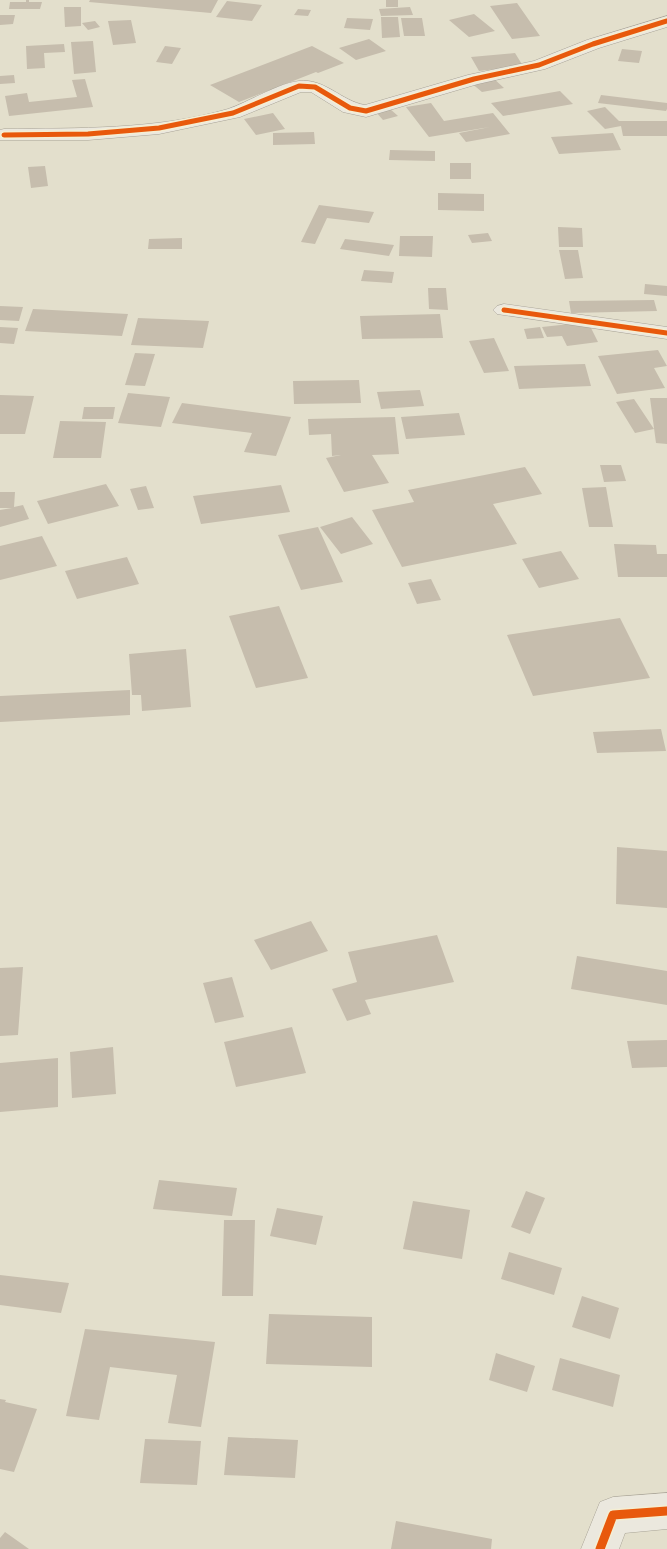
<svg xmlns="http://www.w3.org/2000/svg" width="667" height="1549" font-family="'Source Serif 4',serif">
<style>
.building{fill:#c6bdad}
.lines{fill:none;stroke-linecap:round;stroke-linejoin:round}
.street-casing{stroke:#a8a396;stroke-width:1}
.street{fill:#ebe8de;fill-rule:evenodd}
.cycleway-far1-casing{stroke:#f4eed3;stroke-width:8}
.cycleway-casing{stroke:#f4eed3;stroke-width:12}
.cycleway-far1{stroke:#e8590c;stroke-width:5}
.cycleway{stroke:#e8590c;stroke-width:9}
</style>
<rect width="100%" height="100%" fill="#e3dfcc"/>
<path class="building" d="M26,0H29V2H42L40,9H9L10,2H26Z
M90,0H218L211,13L89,2Z
M386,0H398V7H386Z
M227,1L262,5L252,21L216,17Z
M517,3L540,36L512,39L490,6Z
M64,7H81V26L65,27Z
M410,7L413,15L381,16L379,9Z
M298,9L311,10L308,16L294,15Z
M474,14L495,31L469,37L449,20Z
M0,15H15L13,24L0,25Z
M381,17H398L400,37L382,38Z
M347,18L373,19L370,30L344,28Z
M401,18H422L425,36H404Z
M131,20L136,43L113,45L108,21Z
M95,21L100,27L88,30L82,23Z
M369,39L386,51L356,60L339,48Z
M93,41L96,72L74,74L71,42Z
M64,44L65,52L44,53L45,68L27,69L26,46Z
M165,46L181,48L172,64L156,62Z
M312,46L344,63L318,73L316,72L239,102L210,85Z
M622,49L642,51L639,63L618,61Z
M515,53L523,66L479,71L471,57Z
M14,75L15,83L0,84V76Z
M492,77L504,88L482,92L470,82Z
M85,79L93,107L9,116L5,96L27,93L29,102L77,97L72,80Z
M560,91L573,104L503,116L491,103Z
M601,95L667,103V109L666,111L598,103Z
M431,103L444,121L493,113L510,134L466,142L459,133L490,127L429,137L406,107Z
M605,107L619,121H667V136H623L621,126L605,129L587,111Z
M389,108L398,116L383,120L375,111Z
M273,113L285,129L256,135L244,119Z
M314,132L315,144L273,145V133Z
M613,133L621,150L559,154L551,137Z
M390,150L435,151V161L389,160Z
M450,163H471V179H450Z
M45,166L48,186L31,188L28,167Z
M438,193L484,194V211L438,210Z
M319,205L374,212L369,223L327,218L315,244L301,242Z
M558,227L582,228L583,247H559Z
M488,233L492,241L472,243L468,235Z
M400,236H433L432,257L399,256Z
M182,238V249H148L149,239Z
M345,239L394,245L389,256L340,249Z
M559,250H578L583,278L565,279Z
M364,270L394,272L392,283L361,281Z
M645,284L667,286V296L644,294Z
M428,288H446L448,310L429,309Z
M654,300L657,311L571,313L569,301Z
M0,306L23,307L19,321L0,320Z
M33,309L128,314L122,336L25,331Z
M440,314L443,338L362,339L360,316Z
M138,318L209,321L203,348L131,345Z
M588,322L598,342L567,346L562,336L547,337L542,327Z
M0,327L18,328L14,344L0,343Z
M540,327L544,338L527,339L524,329Z
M494,338L509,371L484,373L469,341Z
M658,350L667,366L654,368L665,388L617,394L598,356Z
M135,353L155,354L145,386L125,385Z
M585,364L591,386L519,389L514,366Z
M359,380L361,403L294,404L293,381Z
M420,390L424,406L381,409L377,392Z
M128,393L170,397L161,427L118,423Z
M0,395L34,396L25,434H0Z
M650,398H667V444L656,443Z
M634,399L654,429L635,433L616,402Z
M182,403L291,417L276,456L244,452L252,433L172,423Z
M84,407H115L113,419H82Z
M459,413L465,435L406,439L401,417Z
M395,417L399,454L372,455L389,483L344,492L326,458L341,455L332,456L331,434L309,435L308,419Z
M60,421L106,422L101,458H53Z
M600,465H621L626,481L604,482Z
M525,467L542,494L493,504L517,544L402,567L372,510L414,502L408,490Z
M106,484L119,506L48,524L37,501Z
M281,485L290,512L201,524L193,496Z
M146,486L154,508L138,510L130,489Z
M606,487L613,527H589L582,488Z
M0,492H15L14,507L23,505L29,519L0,527V510L12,508H0Z
M352,517L373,544L341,554L320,527Z
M318,527L343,582L301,590L278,535Z
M42,536L57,566L0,580V546Z
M614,544L656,545L657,554H667V577H618Z
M561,551L579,579L539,588L522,559Z
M127,557L139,584L77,599L65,571Z
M431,579L441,600L417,604L408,583Z
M279,606L308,678L256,688L229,616Z
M620,618L650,678L533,696L507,635Z
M186,649L191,707L142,711L141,695H132L129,654Z
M130,690V715L0,722V696Z
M661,729L666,751L597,753L593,732Z
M617,847L667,851V908L616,904Z
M311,921L328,951L271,970L254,940Z
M437,935L454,982L365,1000L371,1014L347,1021L332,989L357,982L348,952Z
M577,956L667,971V1005L571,989Z
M23,967L18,1035L0,1036V968Z
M232,977L244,1017L215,1023L203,983Z
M292,1027L306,1073L236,1087L224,1042Z
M667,1040V1067L632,1068L627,1041Z
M113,1047L116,1094L72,1098L70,1052Z
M58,1058V1107L0,1112V1063Z
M159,1180L237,1188L232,1216L153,1209Z
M526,1191L545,1198L530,1234L511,1227Z
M413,1201L470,1210L462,1259L403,1249Z
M277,1208L323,1216L316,1245L270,1236Z
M224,1220H255L253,1296H222Z
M509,1252L562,1268L554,1295L501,1279Z
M0,1275L69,1283L61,1313L0,1305Z
M582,1296L619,1308L610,1339L572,1327Z
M269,1314L372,1317V1367L266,1364Z
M85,1329L215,1342L201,1427L168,1423L177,1375L110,1367L99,1420L66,1416Z
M496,1353L535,1366L527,1392L489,1380Z
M560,1358L620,1375L613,1407L552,1390Z
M0,1399L6,1400L5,1402L37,1409L14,1472L0,1469Z
M228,1437L298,1440L295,1478L224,1475Z
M145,1439L201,1441L197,1485L140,1483Z
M396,1521L492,1539L491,1549H391Z
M5,1532L29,1549H0V1538Z"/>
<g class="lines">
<defs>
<path id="street" d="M667,16V27L599,48L545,69L478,84L366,117L343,112L311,92H301L240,117L159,134L88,140H0V130L4,129C78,128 156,130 228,109C248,102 279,83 299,81C325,78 341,101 365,105L468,75L534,61L587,40Z
M504,304L667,327V339L497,314L493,310L497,306Z
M667,1493V1529L625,1533L619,1549H581L600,1502L613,1497Z"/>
</defs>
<use href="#street" class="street-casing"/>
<use href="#street" class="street"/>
<defs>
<path id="cycleway-far1" d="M4,135L88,134L159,128L233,113L299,86L315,87L350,108L366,111L474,79L539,65L593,44L667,21
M504,310L667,333"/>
<path id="cycleway" d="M600,1549L613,1515L667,1511"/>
</defs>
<use href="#cycleway-far1" class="cycleway-far1-casing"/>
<use href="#cycleway" class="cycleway-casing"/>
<use href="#cycleway-far1" class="cycleway-far1"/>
<use href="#cycleway" class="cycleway"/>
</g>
</svg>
